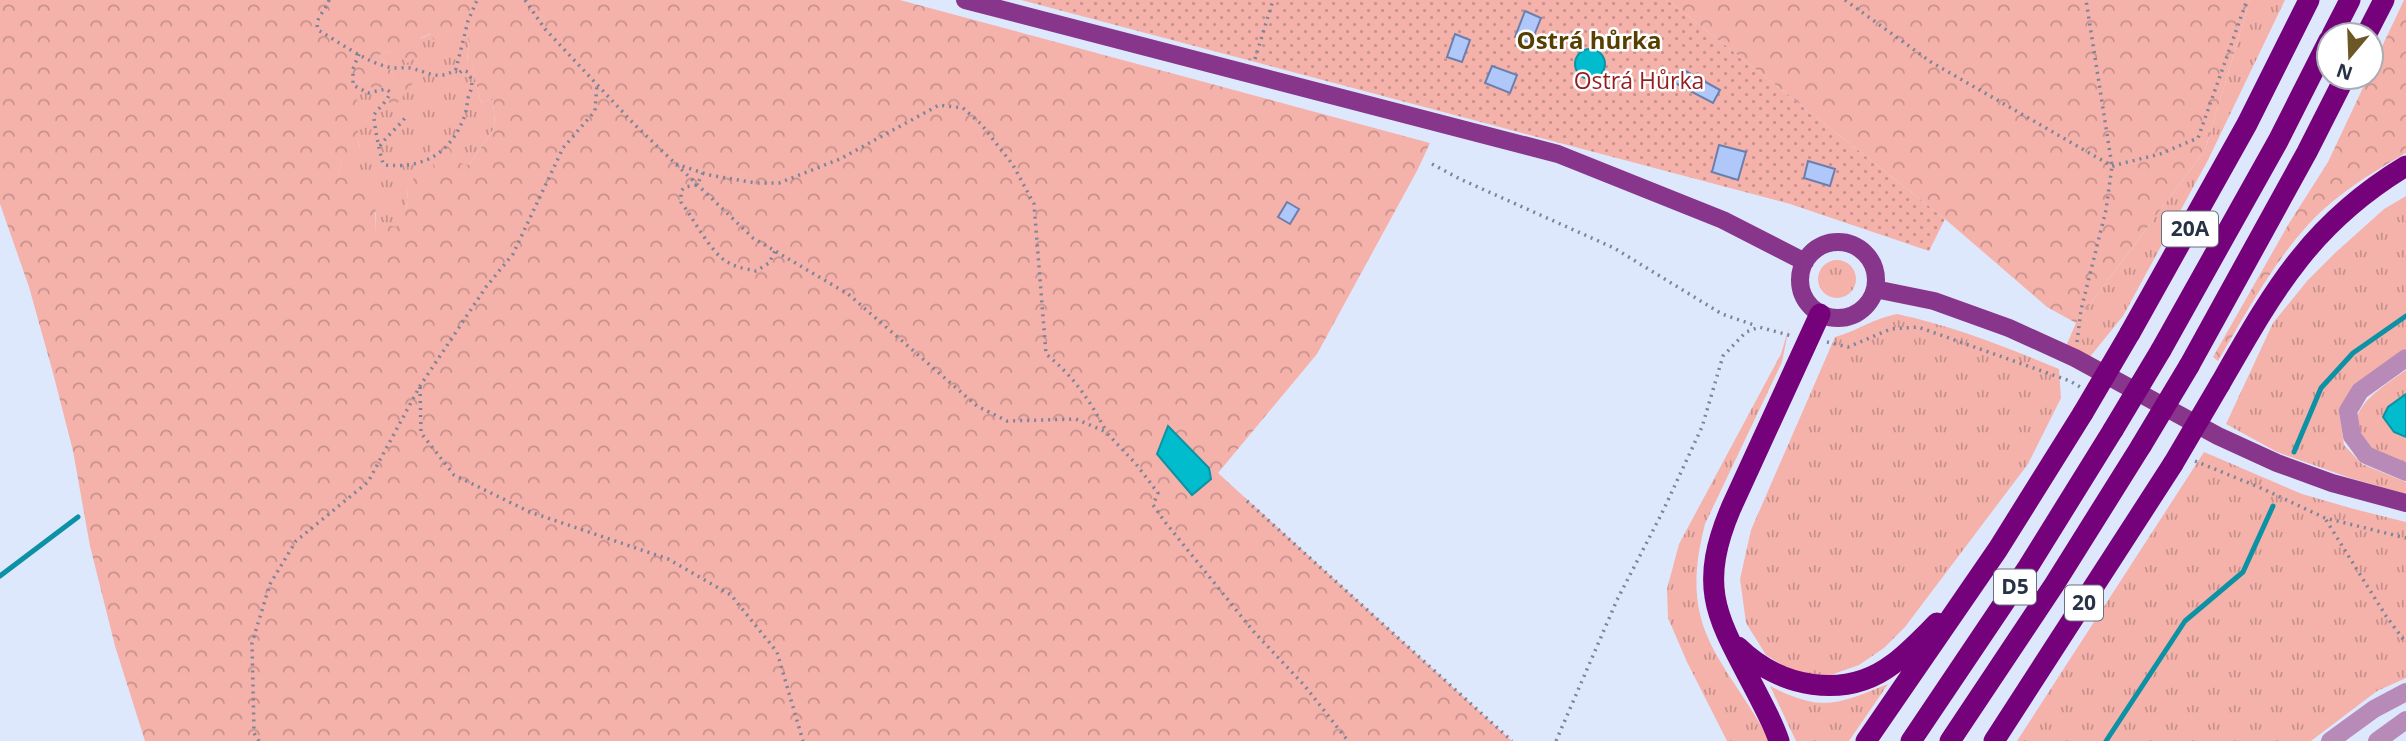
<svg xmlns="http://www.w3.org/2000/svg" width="2406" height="741" font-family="'Open Sans',sans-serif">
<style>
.grass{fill:url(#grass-tufts)}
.forest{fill:url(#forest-crowns);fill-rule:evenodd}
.garden{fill:url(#garden-dots)}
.water{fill:#00bccc;stroke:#0c92a4;stroke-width:2}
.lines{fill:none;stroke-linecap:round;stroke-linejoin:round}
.stream{stroke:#0c92a4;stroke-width:5}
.building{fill:#b0c7f9;stroke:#6a7fad;stroke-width:2}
.path{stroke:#7b8498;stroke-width:3.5;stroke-dasharray:2 5;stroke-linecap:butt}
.minor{stroke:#b78ab8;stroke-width:18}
.major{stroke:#88358c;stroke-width:18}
.highway{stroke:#75027b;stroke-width:21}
.highway-bridge{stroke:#75027b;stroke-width:21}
.labels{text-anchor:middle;stroke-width:5;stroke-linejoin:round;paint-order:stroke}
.shield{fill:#fff;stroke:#686f7d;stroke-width:2}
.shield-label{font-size:21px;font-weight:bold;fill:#283145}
.park-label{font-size:23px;fill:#941d1f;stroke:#fff}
.neighbourhood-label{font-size:24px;font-weight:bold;fill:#563f00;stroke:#fff}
</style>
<defs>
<pattern id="grass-tufts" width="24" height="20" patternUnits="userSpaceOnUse" patternTransform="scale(1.75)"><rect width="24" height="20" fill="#f5b2aa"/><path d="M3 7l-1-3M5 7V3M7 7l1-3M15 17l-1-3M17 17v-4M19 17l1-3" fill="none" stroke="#c6918c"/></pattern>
<pattern id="forest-crowns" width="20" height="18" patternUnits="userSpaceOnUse" patternTransform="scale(1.75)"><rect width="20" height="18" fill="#f5b2aa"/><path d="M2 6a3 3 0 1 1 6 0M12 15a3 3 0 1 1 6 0" fill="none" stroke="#c6918c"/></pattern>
<pattern id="garden-dots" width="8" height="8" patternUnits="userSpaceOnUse" patternTransform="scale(1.75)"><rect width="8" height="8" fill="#f5b2aa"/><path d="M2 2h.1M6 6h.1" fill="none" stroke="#c6918c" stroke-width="1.8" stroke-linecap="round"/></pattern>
</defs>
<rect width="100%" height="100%" fill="#dee8fd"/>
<path class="grass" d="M2250,0H2285L2208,160L2123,316L2089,358L2066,346L2076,323L2205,150Z
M466,29L469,42L467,62L472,64L481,103L493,98L495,127L469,165L460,164L448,145L431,151L435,170L408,189L406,209L398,227L376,237V213L338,176L342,160L360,147L350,115L347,82L364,81L381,87L390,104L392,72L379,55L431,34Z
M2406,196V348L2352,387L2339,410L2344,445L2362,464L2406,482V494L2350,478L2277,452L2226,424L2273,323L2307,281L2335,253L2384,209Z
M1818 279a19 19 0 1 1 38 0a19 19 0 1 1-38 0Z
M1897,314C1953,326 2006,347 2059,369L2061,398L2028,464L1905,627L1884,648L1859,665L1828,676L1798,675L1766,655L1746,623L1740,579L1751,530L1835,337C1857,331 1874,318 1897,314Z
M1789,327L1782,362L1705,524C1677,632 1723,655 1770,741H1727L1687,662L1668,618L1667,589L1679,544L1781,354Z
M2406,370V465C2395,460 2379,457 2370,449C2332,416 2381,388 2406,370Z
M2204,452L2302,494L2354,509L2406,522V678L2377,691L2311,741H2017Z
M1888,684L1849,741H1796L1770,686C1822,712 1836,705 1888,684Z"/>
<path class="forest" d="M0,0H900L1430,143L1418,169L1317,354L1218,473L1512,741H145L115,646L90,546L73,451L53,373L29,287L0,204ZM466,30L469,42L467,63L472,65L481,103L493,98L495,127L469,165L460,163L448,145L436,138L431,151L434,170L415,176L408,189L406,209L394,214L397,227L388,225L376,236L375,193L361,183L338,176L342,161L351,159L360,147L357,136L359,126L350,115L359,96L348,82L364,81L375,90L381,87L390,104L395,106L413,83V77L392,72L379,55L395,49L407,63L421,55L420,38L430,34L434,40L457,37Z
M1668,0H2250L2205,150L2076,323L2047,307L1945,219Z
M2404,0H2406V153C2371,173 2334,196 2307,226C2271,266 2245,315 2218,361L2213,357L2288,225L2328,162L2368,77H2371V70Z"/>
<path class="garden" d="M1021,0H1668L1945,219L1929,251L1790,204Z"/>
<path class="water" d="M1575 64a15 15 0 1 1 30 0a15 15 0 1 1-30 0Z
M2406,394V437L2394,432L2383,417L2388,407Z
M1168,426L1209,468L1211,479L1192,495L1157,454Z"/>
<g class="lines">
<path class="stream" d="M2294,452L2321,388L2353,353L2406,316
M0,576L78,517
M2106,741L2185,621L2243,572L2273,506"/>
</g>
<path class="building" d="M1525,11L1541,18L1531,43L1515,37Z
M1455,34L1470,40L1462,62L1447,57Z
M1492,66L1517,75L1510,93L1485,83Z
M1682,69L1720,90L1713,103L1675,83Z
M1719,145L1746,152L1738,180L1712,172Z
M1808,161L1835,169L1830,186L1804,178Z
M1287,202L1299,209L1290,224L1278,217Z"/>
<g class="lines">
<path class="path" d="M329,0C326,11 314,18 318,30C339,42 366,62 388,67C395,69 403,67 410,68C426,71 437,81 453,71L457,72
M525,0L545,29L634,124L753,238L848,294L977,406L1007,421L1076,419L1106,432L1136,464L1158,493L1153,505L1165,522L1254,632L1304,685L1348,741
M1845,0L1931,62L2112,166L2160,154L2198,138L2247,0
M359,54L353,69V85L368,93L386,89L390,92C388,101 379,107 374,115C373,119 381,162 384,165C425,169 451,153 465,115C467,109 467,103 468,98C472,87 474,84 468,72L463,70L459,73L456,69L468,21L477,0
M1255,59L1273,0
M380,146C388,134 399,127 407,115
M676,164L709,175L756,183H779L840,159L939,105L963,108L981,124L1013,165L1034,204L1046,354C1074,377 1089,399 1106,431
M1432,164L1460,179L1614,248L1722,314L1757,326
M703,173L697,185L685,187L681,191V202C694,219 711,254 729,263C737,268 748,269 756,271L769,263L775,251
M1827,342L1848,347L1891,329L1918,327L2070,381L2080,387
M2077,342L2081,310L2106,210L2112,166L2086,0
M420,387L421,433L454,475L530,512L668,559L731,595L777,652L803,741
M2195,461L2261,488L2325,518L2406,538
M1247,501L1512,741
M2326,520L2386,616L2406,643
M259,741L254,733L252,643L270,584L296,541L368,482L420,386L486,287L513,254L563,148L595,111L597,84
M1556,741L1617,600L1662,513L1702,427L1723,356L1746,332L1759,327L1792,336"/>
<path class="minor" d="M2406,358L2360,391L2348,411L2352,436L2366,455L2406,472
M2330,741L2374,709L2406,692
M2377,741L2406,720"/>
<path class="major" d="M965,0L1558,154L1723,220L1805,262
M1800 280a38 38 0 1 1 76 0a38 38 0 1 1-76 0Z
M1875,289L1934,301L2009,328L2075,358L2218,436L2277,463L2332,483L2406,503"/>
<path class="highway" d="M2332,35L2350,0
M2366,35L2384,0
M2130,333L2247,124L2309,0
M2161,350L2278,141L2329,40
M2189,366L2307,152L2345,77
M2220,384C2274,290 2310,224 2406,166
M1738,647C1779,687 1844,701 1893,664C1909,652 1923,637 1937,623
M1779,741C1774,725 1766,711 1759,697C1720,621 1695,593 1731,508L1820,314
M1866,741L1998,549L2083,413
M1911,741L2028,567L2113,430
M1950,741L2054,585L2141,446
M1994,741L2173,464"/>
<path class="highway-bridge" d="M2083,413L2130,333
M2113,430L2161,350
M2141,446L2189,366
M2173,464L2220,384"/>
</g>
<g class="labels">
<g class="shield">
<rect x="2162" y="211.5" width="56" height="35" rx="5"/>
<rect x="1994" y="569.5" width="42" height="35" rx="5"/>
<rect x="2065" y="585.5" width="38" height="35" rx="5"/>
</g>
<g class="shield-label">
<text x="2190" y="236">20A</text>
<text x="2015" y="594">D5</text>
<text x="2084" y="610">20</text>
</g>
<g class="park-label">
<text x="1639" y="89">Ostrá Hůrka</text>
</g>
<g class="neighbourhood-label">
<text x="1589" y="49">Ostrá hůrka</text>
</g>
</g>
<g transform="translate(2350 56) rotate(199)"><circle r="33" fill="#ffffff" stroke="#a9adb5" stroke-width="2"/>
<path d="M0-5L12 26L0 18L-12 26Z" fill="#6c5726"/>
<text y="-10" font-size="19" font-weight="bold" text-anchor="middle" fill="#283145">N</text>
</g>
</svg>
